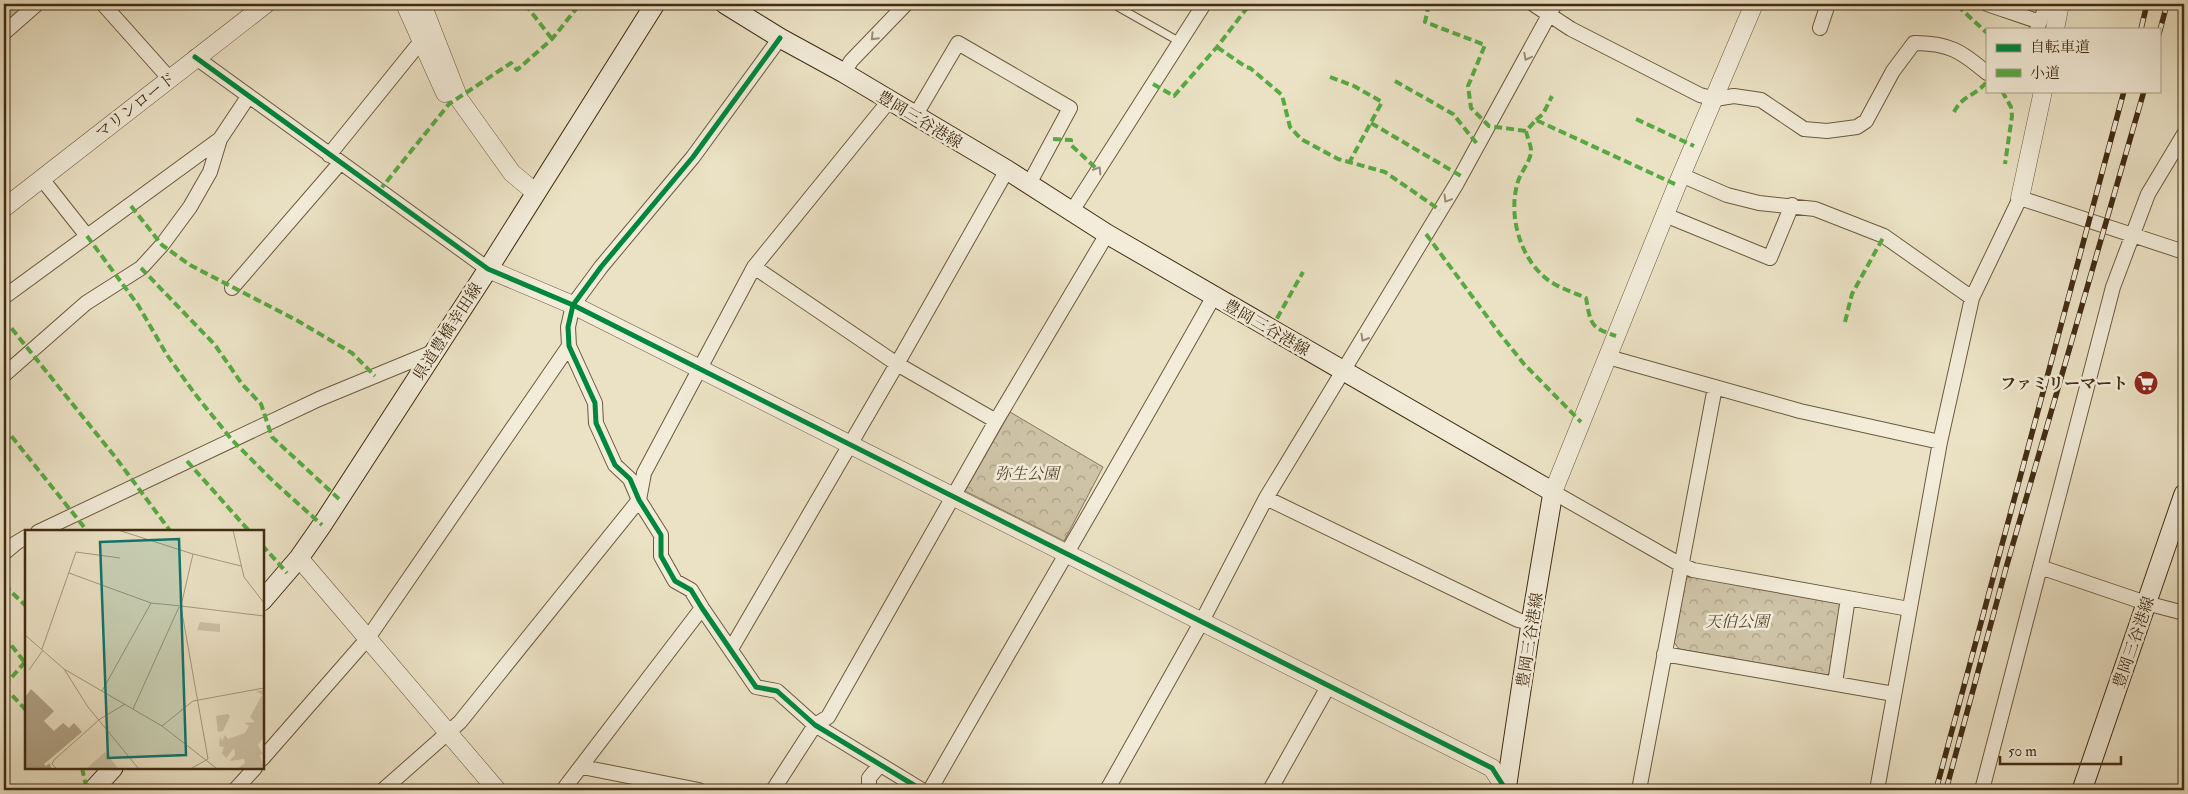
<svg xmlns="http://www.w3.org/2000/svg" width="2188" height="794" font-family="'IM FELL Double Pica','Noto Serif JP',serif">
<style>
.grass{fill:url(#grass-tufts);stroke:#88785d}
.park{fill:url(#park-crowns);stroke:#88785d}
.lines{fill:none;stroke-linecap:round;stroke-linejoin:round}
.service-casing{stroke:#6c5a40;stroke-width:9}
.minor-casing{stroke:#6c5a40;stroke-width:16}
.tertiary-casing{stroke:#6c5a40;stroke-width:19}
.secondary-casing{stroke:#412c13;stroke-width:21}
.service{stroke:#f2ecd9;stroke-width:7}
.minor{stroke:#f2ecd9;stroke-width:14}
.tertiary{stroke:#f2ecd9;stroke-width:18}
.secondary{stroke:#f2ecd9;stroke-width:19}
.rail-casing{stroke:#412c13;stroke-width:5.5}
.rail{stroke:#f2ecd9;stroke-width:4;stroke-dasharray:11;stroke-linecap:butt}
.quiet{stroke:#56ab42;stroke-width:4;stroke-dasharray:8 4;stroke-linecap:butt}
.cycleway-casing{stroke:#f2ecd9;stroke-width:8}
.cycleway{stroke:#00873e;stroke-width:5}
.oneway{stroke:#9a8c76}
.labels{text-anchor:middle;stroke-width:5;stroke-linejoin:round;paint-order:stroke}
.street-label{font-size:16px;fill:#412c13;stroke:#f2ecd9}
.poi-label{font-size:16px;font-weight:bold;fill:#412c13;stroke:#f2ecd9;text-anchor:end}
.park-label{font-size:16px;font-style:italic;fill:#5d4a31;stroke:#f2ecd9}
.inset-road{fill:none;stroke:#a7997e;stroke-width:1}
.view{fill:#0f766e;fill-opacity:0.15;stroke:#0f766e;stroke-width:2.5}
.inset-edge{fill:none;stroke:#412c13;stroke-width:2.5}
</style>
<defs>
<pattern id="grass-tufts" width="24" height="20" patternUnits="userSpaceOnUse" patternTransform="scale(1.25)"><rect width="24" height="20" fill="#cec3a7"/><path d="M3 7l-1-3M5 7V3M7 7l1-3M15 17l-1-3M17 17v-4M19 17l1-3" fill="none" stroke="#a99f87"/></pattern>
<pattern id="park-crowns" width="20" height="18" patternUnits="userSpaceOnUse" patternTransform="scale(1.25)"><rect width="20" height="18" fill="#cec3a7"/><path d="M2 6a3 3 0 1 1 6 0M12 15a3 3 0 1 1 6 0" fill="none" stroke="#a99f87"/></pattern>
</defs>
<rect width="100%" height="100%" fill="#ebe2c5"/>
<filter id="stains"><feTurbulence type="fractalNoise" baseFrequency=".004" numOctaves="4"/><feColorMatrix values="0 0 0 0 .2 0 0 0 0 .09 0 0 0 0 .02 0 0 0 .5 -.17"/></filter>
<radialGradient id="worn" r=".72"><stop offset=".6" stop-color="#630" stop-opacity="0"/><stop offset="1" stop-color="#630" stop-opacity=".3"/></radialGradient>
<path class="grass" d="M4,4H28L4,25Z"/>
<path class="park" d="M1010,412L1103,467L1064,541L965,491Z
M1695,574L1840,601L1834,669L1827,675L1679,649L1674,642L1686,579Z"/>
<g class="lines">
<defs>
<path id="service" d="M1116,4L1118,7L1180,42"/>
<path id="minor" d="M103,4L169,78
M1533,4L1571,29L1700,95L1715,99L1734,96L1761,100L1804,129L1827,131L1857,127L1866,121L1893,71L1914,43C1949,43 1961,51 1987,73
M1987,4L2040,22
M1820,28L1828,4
M2037,29L2047,4
M4,33L37,4
M780,38L693,157L601,267L573,305L568,327L569,346L595,403L596,423L615,465L630,479L639,500L661,535V556L675,581L691,590L702,608L756,687L777,691L815,725L922,790
M195,57L488,269
M844,73L851,61L906,4
M915,116L958,43L1070,108L1029,184
M329,155L426,35
M1681,175L1727,195L1759,203L1815,209L1884,236L1972,298
M42,179L87,236
M1072,211L1204,4
M1665,215L1770,258L1792,205
M754,267L897,364L996,421
M232,288L340,163
M4,297L220,139
M1608,357L1800,411L1940,442
M4,375L86,303L141,268L162,245L190,207L210,172L220,139L248,97
M1553,492L1681,565L1693,570L1909,609
M1266,498L1518,620L1531,623
M38,532L319,399L433,352
M4,553L16,543L26,537
M2040,567L2146,603L2184,613
M731,649L897,364L1007,170
M1664,654L1894,694
M1835,683L1848,598
M262,759L368,638L569,346
M582,767L699,790
M235,790L255,768
M383,790L460,722L639,500L644,473L754,267L889,101
M563,790L702,608
M773,790L815,725L828,717L996,421L1107,234
M869,790V778L879,766
M930,790C1024,625 1121,462 1214,296
M1107,790L1202,621L1266,498L1457,183L1555,4
M1270,790L1329,685
M1639,790L1715,387
M1877,790L1940,442L1972,298L2020,198L2184,252
M1982,790L2113,287L2148,194L2184,134"/>
<path id="tertiary" d="M405,4L445,93
M422,4L459,99L512,173L536,193
M2055,29L2060,4
M2020,198L2043,91
M4,208L266,4
M488,269L573,305L1492,768L1506,790
M1553,492L1677,185L1754,4
M299,558L497,790"/>
<path id="secondary" d="M725,4L780,38L844,73L1007,170L1107,234L1553,492L1531,623L1506,790
M262,601L299,558L322,525L488,269L655,4
M93,790L113,768
M2082,790L2184,494"/>
</defs>
<use href="#service" class="service-casing"/>
<use href="#minor" class="minor-casing"/>
<use href="#tertiary" class="tertiary-casing"/>
<use href="#secondary" class="secondary-casing"/>
<use href="#service" class="service"/>
<use href="#minor" class="minor"/>
<use href="#tertiary" class="tertiary"/>
<use href="#secondary" class="secondary"/>
<defs>
<path id="rail" d="M2141,29L2147,4
M2159,34L2167,4
M1936,790L2124,91
M1946,790L2006,568L2144,91"/>
</defs>
<use href="#rail" class="rail-casing"/>
<use href="#rail" class="rail"/>
<path class="quiet" d="M525,4L552,39
M1429,4L1425,22L1485,45L1468,86L1471,108L1489,126L1526,131L1536,120L1677,185
M1959,4L1962,10L1987,33
M1217,47L1246,67L1250,68L1282,95L1290,127L1301,139L1338,159L1385,172L1440,210
M1330,77L1354,86L1382,102L1349,163
M1395,81L1453,114L1478,145
M1153,84L1174,96L1217,47L1250,4
M2002,91L2011,107L2012,116L2005,164
M1954,112C1963,94 1977,96 1987,81
M1636,119L1694,146
M1536,120L1543,114L1552,96
M1371,123L1461,176
M1526,131C1527,137 1532,147 1531,153C1529,164 1519,174 1517,185C1508,219 1522,263 1551,282C1562,289 1575,293 1586,298C1591,325 1590,327 1616,336
M1053,139L1071,140V145L1098,170
M379,191L449,104L511,63L517,70L552,39L580,4
M131,206L162,245L190,265L298,321L352,353L375,376
M1426,234L1500,334L1524,364L1581,422
M87,236L138,305L167,355L195,394L232,440L274,482L322,525
M141,268L215,345L242,384L261,404L272,437L339,499
M4,319L116,458L171,532
M1845,322L1852,294L1884,236
M1271,329L1303,272
M4,427L88,532
M187,461L250,532
M262,545L287,573
M4,585L26,606
M4,636L26,664
M4,686L25,662
M4,687L26,710
M82,768L87,790"/>
<defs>
<path id="cycleway" d="M780,38L693,157L601,267L573,305L568,327L569,346L595,403L596,423L615,465L630,479L639,500L661,535V556L675,581L691,590L702,608L756,687L777,691L815,725L922,790
M195,57L488,269L573,305L1492,768L1506,790"/>
</defs>
<use href="#cycleway" class="cycleway-casing"/>
<use href="#cycleway" class="cycleway"/>
</g>
<defs><path id="oneway-chevron" d="M-2-3.5L2.5 0L-2 3.5" fill="none" stroke-width="1.6" stroke-linecap="round" stroke-linejoin="round" transform="scale(1.25)"/></defs>
<g class="oneway">
<use href="#oneway-chevron" transform="translate(874 37) rotate(134)"/>
<use href="#oneway-chevron" transform="translate(1527 57) rotate(118)"/>
<use href="#oneway-chevron" transform="translate(1098 170) rotate(-58)"/>
<use href="#oneway-chevron" transform="translate(1447 199) rotate(121)"/>
<use href="#oneway-chevron" transform="translate(1364 338) rotate(120)"/>
</g>
<defs>
<symbol id="supermarket-disc" viewBox="-11 -11 22 22"><circle r="9.5" fill="#8f2418" stroke="#f2ecd9"/><path d="M-6-5.5h2.5l.6 2H6L4.5 2H-2.5L-4.4-4H-6ZM-1.5 3.2a1.3 1.3 0 1 0 .1 0ZM3 3.2a1.3 1.3 0 1 0 .1 0Z" fill="#fff"/></symbol>
</defs>
<g fill-rule="evenodd">
<use href="#supermarket-disc" x="2132" y="369" width="28" height="28"/>
</g>
<g class="labels">
<g class="street-label">
<text transform="translate(135 105) rotate(-38)" y="6">マリンロード</text>
<text transform="translate(920 119) rotate(31)" y="6">豊岡三谷港線</text>
<text transform="translate(1267 327) rotate(30)" y="6">豊岡三谷港線</text>
<text transform="translate(447 331) rotate(-57)" y="6">県道豊橋幸田線</text>
<text transform="translate(1529 640) rotate(-81)" y="6">豊岡三谷港線</text>
<text transform="translate(2133 642) rotate(-71)" y="6">豊岡三谷港線</text>
</g>
<g class="poi-label">
<text x="2128" y="389">ファミリーマート</text>
</g>
<g class="park-label">
<text x="1027" y="479">弥生公園</text>
<text x="1737" y="627">天伯公園</text>
</g>
</g>
<g transform="translate(25 530)">
<rect width="239" height="239" fill="#ebe2c5"/>
<path d="M80,222L93,238H62Z" fill="#cec3a7"/>
<path d="M239,160V207L233,215L238,224L235,225L239,238H213L220,233L219,229L204,231L210,225L209,218L201,228L197,223L199,217L194,216L195,206L197,211L200,205L203,209L220,203L224,196L219,193L230,192L225,187L237,165L231,161Z" fill="#cec3a7"/>
<path d="M175,92L195,94V102L172,100ZM203,184L205,186L198,201L193,202L191,186Z" fill="#cec3a7"/>
<path d="M6,159L29,181L19,191L29,201L38,193L44,198L49,193L57,202L19,234L21,236L25,233L26,238H0V167Z" fill="#b1a488"/>
<path class="inset-road" d="M208,0L219,47L239,73M168,24L216,36M44,43L126,73M156,76L239,86M156,77L183,229L167,238M0,105L39,139L137,196L191,238M17,119L51,22L95,28M39,139L63,177L113,238M4,140L18,120M77,161L126,73L156,76L168,24L93,0M108,179L154,77M137,196L168,171L239,158M31,238L27,234L29,230L75,189L100,174"/>
<path class="view" d="M154,9L161,225L83,228L75,12Z"/>
<rect width="239" height="239" class="inset-edge"/>
</g>
<rect width="2188" height="794" fill="none" stroke="#ebe2c5" stroke-width="20"/>
<rect x="5" y="5" width="2178" height="784" fill="none" stroke="#412c13" stroke-width="2.5"/>
<rect x="10" y="10" width="2168" height="774" fill="none" stroke="#412c13"/>
<rect x="1986" y="28" width="175" height="65" fill="#f2ecd9" stroke="#ab9f8a"/>
<rect x="1996" y="44" width="25" height="8" fill="#00873e" stroke="#ab9f8a"/>
<text x="2030" y="52" font-size="15" fill="#412c13">自転車道</text>
<rect x="1996" y="69" width="25" height="8" fill="#56ab42" stroke="#ab9f8a"/>
<text x="2030" y="78" font-size="15" fill="#412c13">小道</text>
<path d="M2000 756v8h121v-8" fill="none" stroke="#412c13" stroke-width="2.5"/>
<text x="2008" y="756" font-size="15" fill="#412c13" stroke="#f2ecd9" stroke-width="4" paint-order="stroke">50 m</text>
<rect width="100%" height="100%" filter="url(#stains)"/>
<rect width="100%" height="100%" fill="url(#worn)"/>
</svg>
